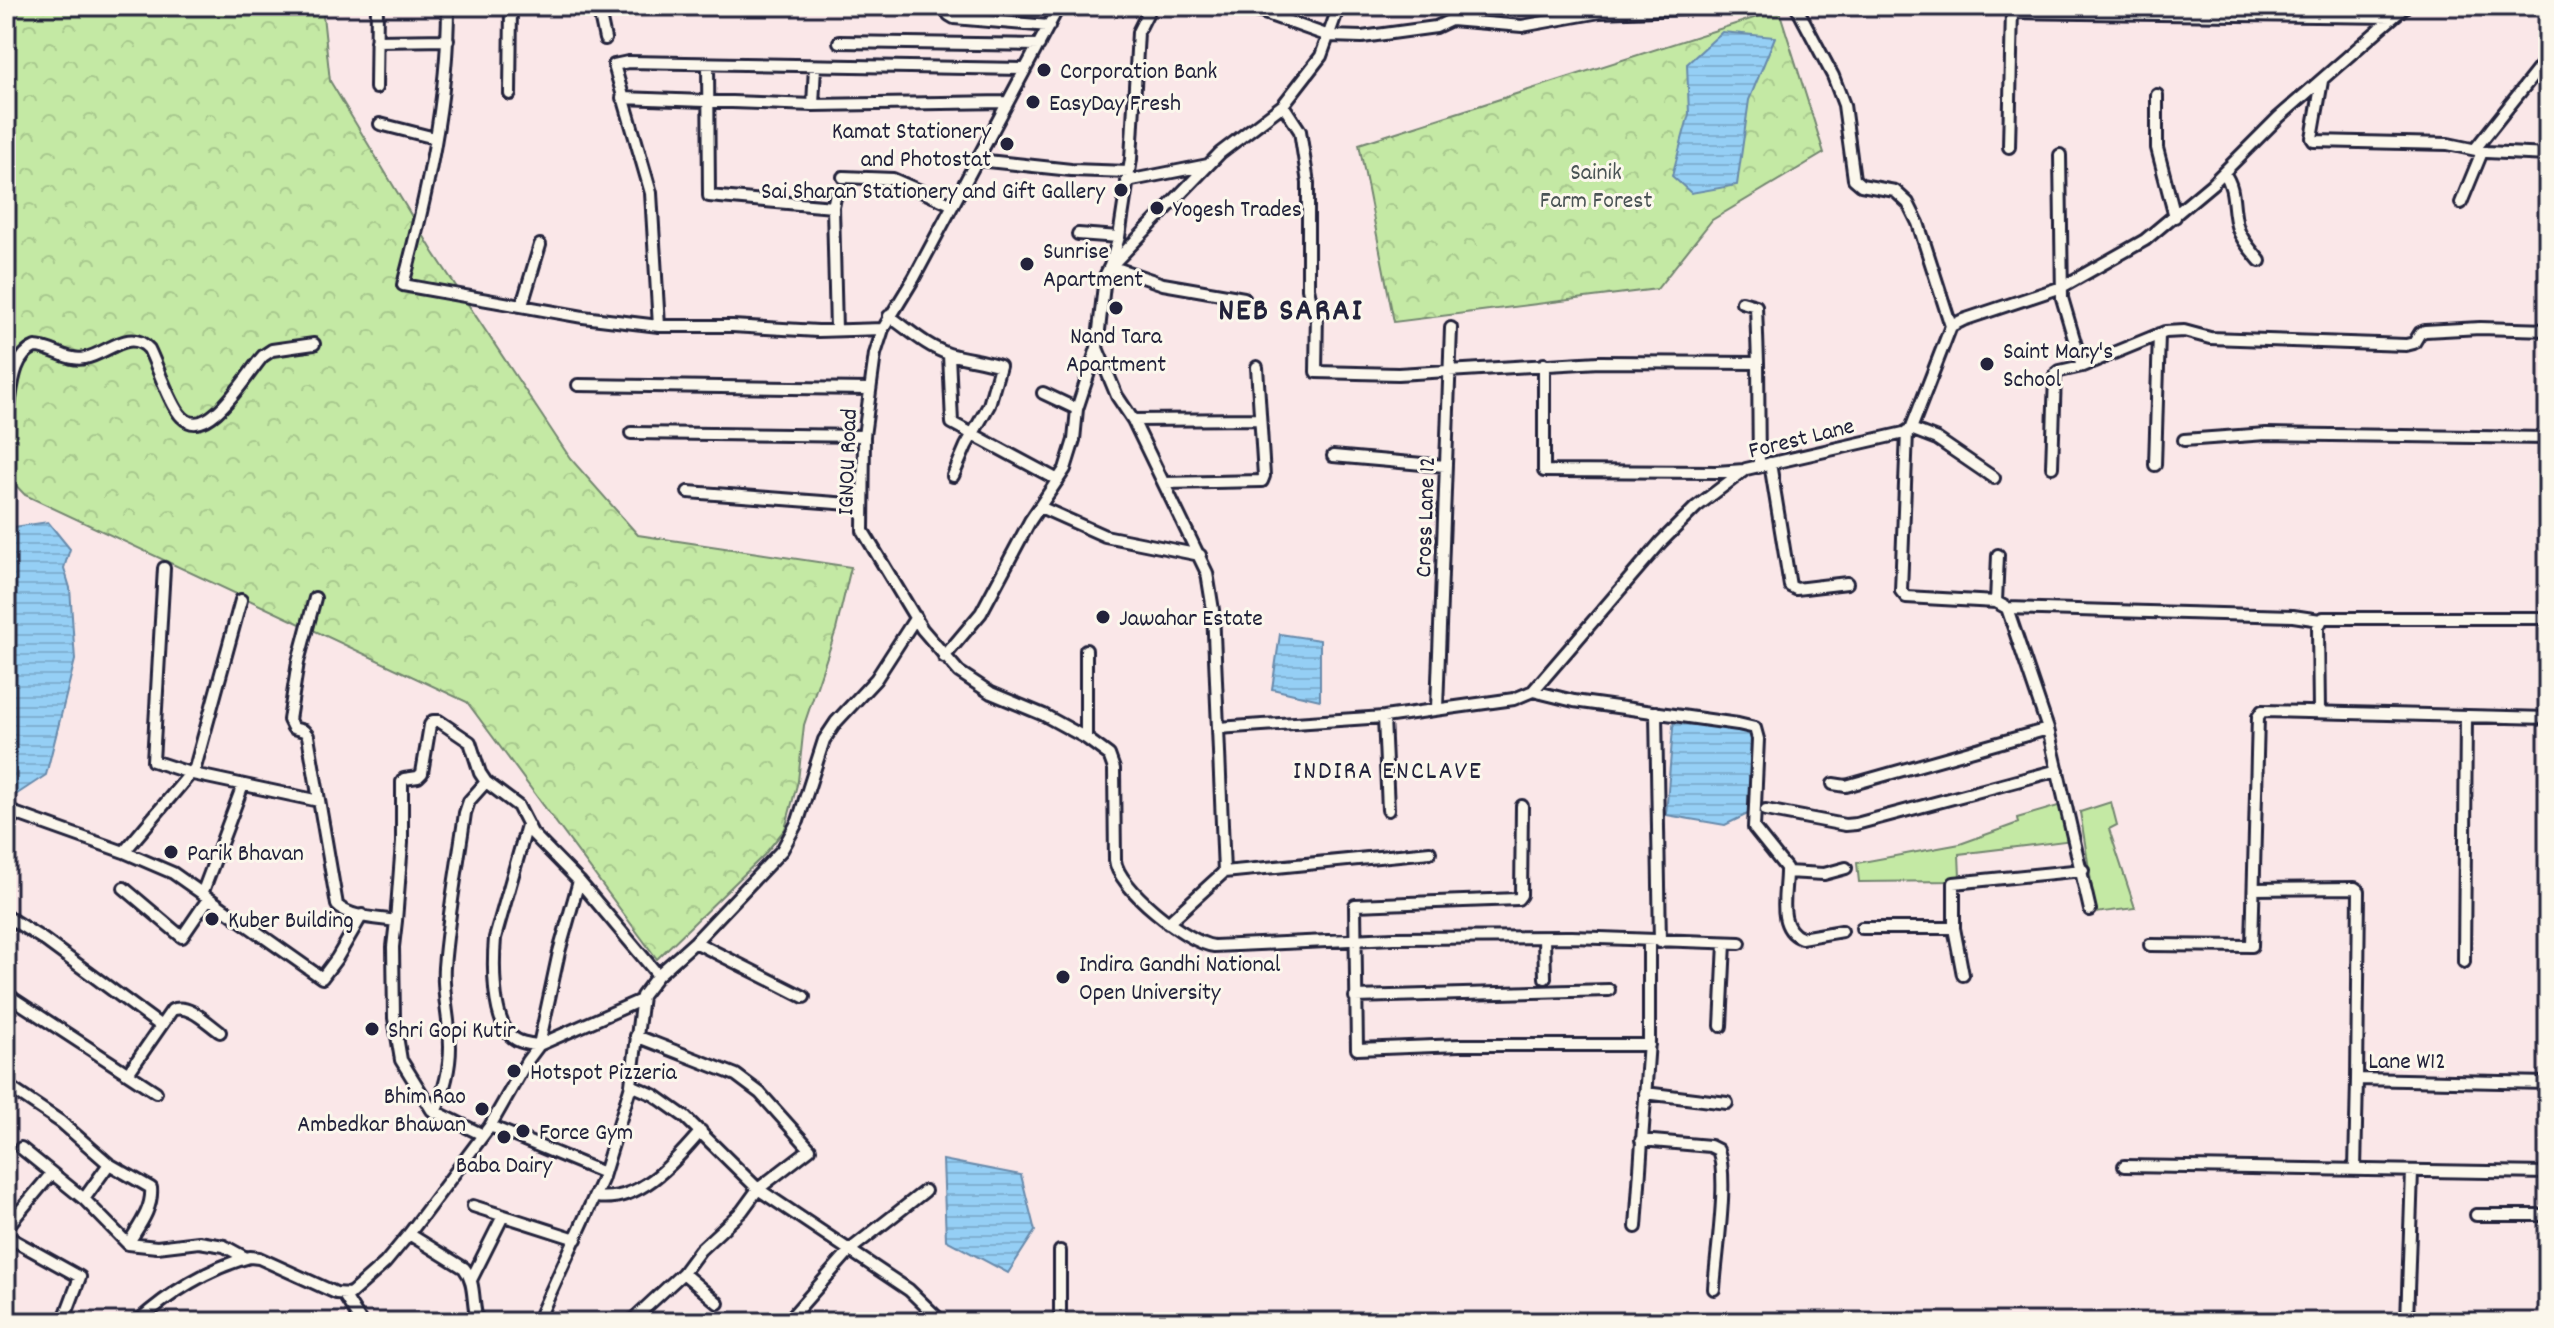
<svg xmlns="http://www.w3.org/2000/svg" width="2554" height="1328" font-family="Dekko,sans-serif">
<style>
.green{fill:#c4e9a4;stroke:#738670;stroke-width:2}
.forest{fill:url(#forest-crowns);stroke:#738670;stroke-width:2}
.water{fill:url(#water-rules);stroke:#678aab;stroke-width:2}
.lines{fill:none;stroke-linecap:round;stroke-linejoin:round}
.minor-casing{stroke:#22223b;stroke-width:16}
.minor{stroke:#fbf7ec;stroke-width:10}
.poi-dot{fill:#22223b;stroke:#fbf7ec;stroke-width:3}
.labels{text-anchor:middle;stroke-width:6;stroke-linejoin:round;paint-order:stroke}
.poi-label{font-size:24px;fill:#22223b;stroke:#fbf7ec;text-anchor:start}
.park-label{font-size:24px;fill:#4a5455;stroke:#fbf7ec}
.street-label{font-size:24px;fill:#22223b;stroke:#fbf7ec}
.neighbourhood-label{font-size:26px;letter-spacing:2px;fill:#22223b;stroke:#fbf7ec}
.district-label{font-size:32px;font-weight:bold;letter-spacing:2px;fill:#22223b;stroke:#fbf7ec}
</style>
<defs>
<pattern id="forest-crowns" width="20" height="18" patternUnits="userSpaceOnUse" patternTransform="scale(2)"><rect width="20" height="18" fill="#c4e9a4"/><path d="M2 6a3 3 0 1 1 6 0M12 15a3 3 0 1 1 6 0" fill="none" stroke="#a8c88e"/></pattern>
<pattern id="water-rules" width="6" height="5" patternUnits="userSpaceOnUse" patternTransform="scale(2)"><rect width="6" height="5" fill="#95cff5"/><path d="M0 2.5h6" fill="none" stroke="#80b1d3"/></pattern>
</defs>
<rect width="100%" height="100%" fill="#fae7e8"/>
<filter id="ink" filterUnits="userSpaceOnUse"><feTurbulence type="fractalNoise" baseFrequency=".0125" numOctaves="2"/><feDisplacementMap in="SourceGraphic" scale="16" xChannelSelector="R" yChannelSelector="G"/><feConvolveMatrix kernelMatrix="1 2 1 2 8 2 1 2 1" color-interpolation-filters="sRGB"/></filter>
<g filter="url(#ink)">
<path class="green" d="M2111,802L2117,825L2109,829L2135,908L2096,913L2080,812Z
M2065,804L2073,840L1959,854L1960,877L1956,881L1859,882L1857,863L1960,844L2018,823L2017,818Z"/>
<path class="forest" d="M6,6H322L330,81L434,253L570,458L638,535L851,567L836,630L804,725L798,781L785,829L764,855L657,959L467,702L25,495L6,475Z
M1779,10L1824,153L1712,220L1657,289L1394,322L1359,144Z"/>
<path class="water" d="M1722,32L1775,37L1749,100L1737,185L1691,193L1672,176L1689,114L1687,64Z
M48,522L70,549L64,568L70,588L75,660L46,775L11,798L6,796V528Z
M1280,634L1320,640V700L1272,689Z
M1674,716L1759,727L1756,810L1725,825L1666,815Z
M943,1160L1021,1175L1035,1231L1008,1273L946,1240Z"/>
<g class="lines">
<defs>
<path id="minor" d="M448,6C448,100 427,194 403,285L583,317L659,326H732L818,331L883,329
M598,6L605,39
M945,6L949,15L954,18L1049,26
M1059,6L914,278L883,329L875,354L864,436L863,531L922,629L959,672L991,693L1044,715L1086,738L1109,755L1114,769L1115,860C1117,887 1187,943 1214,946L1394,938L1572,937L1740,943
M1226,6L1261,12L1329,36L1362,37L1436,27L1451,20L1522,26L1600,12L1683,9L1696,6
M1796,6L1833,76L1844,105L1854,179L1861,185L1895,191L1908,203L1918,223L1951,326
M2494,6V8
M2012,12L2393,17
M376,41L448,40
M839,42L1039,45
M708,64L709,196L833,207L836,330
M2322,81L2312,138L2314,141L2448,144L2486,152L2548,155
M376,88L377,6
M510,94L511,6
M2157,95V148L2175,217
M622,98L813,105L1006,102
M813,105L815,66
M1283,105L1300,131L1308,183V288L1311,302L1317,311L1316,372L1398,374L1599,362L1758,363L1759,467
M380,124L435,138
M2009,147L2012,9
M2475,149L2548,57
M2060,155L2062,298L2082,366
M978,160L1071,170L1129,172
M2224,173C2237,190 2231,209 2238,229C2242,241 2252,251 2260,261
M843,177L893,179L953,205
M1127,181L1208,165
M2461,203L2482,152
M833,207L836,193
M1078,234L1119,237
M1112,265L1220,153L1283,105L1321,56L1339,6
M1110,266L1163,284L1244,298
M1742,302L1756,306L1758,363
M522,305L540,245
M889,316C908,329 927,347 949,354C966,359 983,360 1000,366L989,405L966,446L953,476
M659,326L651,193L614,65L628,62L1023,69
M1097,348L1117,396L1133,420L1207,573L1213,610L1218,728
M949,354L952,423L1058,480
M1544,364V471L1717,472L1744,470
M578,385L870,389
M1043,393L1077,409
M6,420C13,397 9,358 35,347C52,347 68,362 85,358C107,354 130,327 149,349C157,365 171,407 182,417C208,444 248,372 263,356L272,350L314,344
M1133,420L1259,419
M1911,429L1937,439L1994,478
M1907,431L1901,591L1906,597L1996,602L2007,608L2048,729L2090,910
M631,433L864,436
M2184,440L2266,434L2548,438
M1333,456L1445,466
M1770,463L1790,586L1796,589L1847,583
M2155,465L2159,334
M2052,467L2055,375L2060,371L2082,366L2165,332L2184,331L2210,338L2406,345L2414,343L2420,333L2425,331L2480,328L2548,330
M1165,483L1262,481L1264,476L1257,367
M688,492L863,505
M1040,507L1105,536L1200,555
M164,568L153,761L193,774L319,801
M315,598L298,662L289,720L293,728L304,731L308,736L337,905C349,918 378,918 396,921L393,947L394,1018L401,1060L432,1110L483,1135
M241,600L195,768L124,852L173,873L322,978L337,958L362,915
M1996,602L1998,555
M2007,608L2293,616L2320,620
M944,657L981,613L1030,521L1065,469L1074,440L1077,409L1097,348L1105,276L1110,266L1119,237L1131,159L1138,32L1151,6
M1533,691L1574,701L1738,724L1755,728L1758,739L1754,828L1786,868C1787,890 1775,927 1801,938L1842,931
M1437,708L1451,328
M1656,712L1660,942
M2319,712L2318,627L2323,618H2548
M1384,717L1388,810
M1086,738V650
M1833,784L1846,786L2048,729
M1522,806L1521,895L1518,899L1355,905L1357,1049L1460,1045H1649
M6,810L124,852
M1766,810L1845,825L1856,824L2058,770
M527,825L495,938C493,962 492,1017 510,1035C518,1043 529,1044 539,1045L559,952L579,881
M1224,872L1218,728L1384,717L1514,699L1533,691L1661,542L1696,507L1746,469L1904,433L1911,429L1951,326L1963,320L2062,287L2145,240L2212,184L2279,117L2406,6
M1786,872L1824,874L1846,868
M124,888L182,937L208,899
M2254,889L2355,888L2359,891L2357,1079
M202,894L243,785
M6,916L43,939L161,1026
M396,921L402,843V782L404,779L418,777L422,773L430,725L433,721H439L470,742L480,773L486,782L518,806L532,833L579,881L658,975
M1168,923L1224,872L1430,852
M1862,928H1954
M1544,938L1545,978
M695,942L804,997
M2150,945L2252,946L2258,717L2262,711L2548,718
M2464,962L2466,716
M1963,975L1954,928V883L2083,870
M6,994L156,1092
M1355,997L1609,990
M6,1009L13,998
M1721,1026L1725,943
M129,1072L172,1010C189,1003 207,1023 220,1032
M6,1085L61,1122L109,1164L84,1199
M631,1085L654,1095L685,1117L758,1189L909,1290L942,1322
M1645,1093L1727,1103
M435,1113C444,1091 450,1071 450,1047C450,1020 442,994 444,967C448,915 458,864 465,813L469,801L486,782
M490,1126L604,1173
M1641,1140L1710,1146L1718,1150C1729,1179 1716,1255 1714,1289
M21,1148L84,1199L128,1244L157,1247L199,1242L224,1246L246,1258
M109,1164L151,1188C153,1209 138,1227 128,1244
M2124,1166L2548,1173
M2355,1170L2357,1079L2548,1083
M596,1197C641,1203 675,1161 701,1131
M473,1206L576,1239
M2476,1215H2548
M1636,1227L1649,1041V941
M6,1228L52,1173
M409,1234L464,1268C477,1284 471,1304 478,1322
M6,1236L80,1277L63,1322
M1060,1251V1322
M683,1273L718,1303
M471,1280L503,1216
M344,1295L361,1322
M137,1322C169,1293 209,1268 250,1257L259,1258L336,1293L350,1294L385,1263L409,1234L490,1126L527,1061L539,1045L641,1000
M537,1322L602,1180L631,1085L642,996L658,975L695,942L782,850L798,821L824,740L836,722L876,679L916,617
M630,1322L683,1273L700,1250L742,1211L758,1189L810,1149L760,1093L736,1075L636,1036
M787,1322L851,1249L925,1191
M2407,1322L2412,1171"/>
</defs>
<use href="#minor" class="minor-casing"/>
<use href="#minor" class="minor"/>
</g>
</g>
<g class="poi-dot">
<circle cx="1044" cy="70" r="8"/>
<circle cx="1033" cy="102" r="8"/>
<circle cx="1007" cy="144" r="8"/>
<circle cx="1121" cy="190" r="8"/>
<circle cx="1157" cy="208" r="8"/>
<circle cx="1027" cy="264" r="8"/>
<circle cx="1116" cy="308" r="8"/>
<circle cx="1987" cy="364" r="8"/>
<circle cx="1103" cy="617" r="8"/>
<circle cx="171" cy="852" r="8"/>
<circle cx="212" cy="919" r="8"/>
<circle cx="1063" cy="977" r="8"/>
<circle cx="372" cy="1029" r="8"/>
<circle cx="514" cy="1071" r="8"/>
<circle cx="482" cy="1109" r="8"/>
<circle cx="523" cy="1131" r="8"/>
<circle cx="504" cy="1137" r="8"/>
</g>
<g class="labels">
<g class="poi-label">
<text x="1060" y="78">Corporation Bank</text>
<text x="1049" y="110">EasyDay Fresh</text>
<text x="991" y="138" text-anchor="end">Kamat Stationery<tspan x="991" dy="28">and Photostat</tspan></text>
<text x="1105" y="198" text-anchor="end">Sai Sharan Stationery and Gift Gallery</text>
<text x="1173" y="216">Yogesh Trades</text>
<text x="1043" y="258">Sunrise<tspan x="1043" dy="28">Apartment</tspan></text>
<text x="1116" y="343" text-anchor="middle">Nand Tara<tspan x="1116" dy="28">Apartment</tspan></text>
<text x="2003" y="358">Saint Mary's<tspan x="2003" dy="28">School</tspan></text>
<text x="1119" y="625">Jawahar Estate</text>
<text x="187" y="860">Parik Bhavan</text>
<text x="228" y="927">Kuber Building</text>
<text x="1079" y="971">Indira Gandhi National<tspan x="1079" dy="28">Open University</tspan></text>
<text x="388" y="1037">Shri Gopi Kutir</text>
<text x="530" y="1079">Hotspot Pizzeria</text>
<text x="466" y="1103" text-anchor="end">Bhim Rao<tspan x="466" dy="28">Ambedkar Bhawan</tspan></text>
<text x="539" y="1139">Force Gym</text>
<text x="504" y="1172" text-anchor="middle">Baba Dairy</text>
</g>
<g class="park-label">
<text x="1596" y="179">Sainik<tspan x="1596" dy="28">Farm Forest</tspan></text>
</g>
<g class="street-label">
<text transform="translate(1801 437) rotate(-14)" y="8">Forest Lane</text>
<text transform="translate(846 462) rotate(-88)" y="8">IGNOU Road</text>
<text transform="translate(1424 517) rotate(-88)" y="8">Cross Lane 12</text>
<text x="2407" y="1068">Lane W12</text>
</g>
<g class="neighbourhood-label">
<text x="1388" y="778">INDIRA ENCLAVE</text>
</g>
<g class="district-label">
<text x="1291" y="319">NEB SARAI</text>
</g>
</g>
<rect width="2554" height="1328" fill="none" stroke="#fbf7ec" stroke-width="32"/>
<rect x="16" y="16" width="2522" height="1296" fill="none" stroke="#22223b" stroke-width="3" filter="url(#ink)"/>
</svg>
